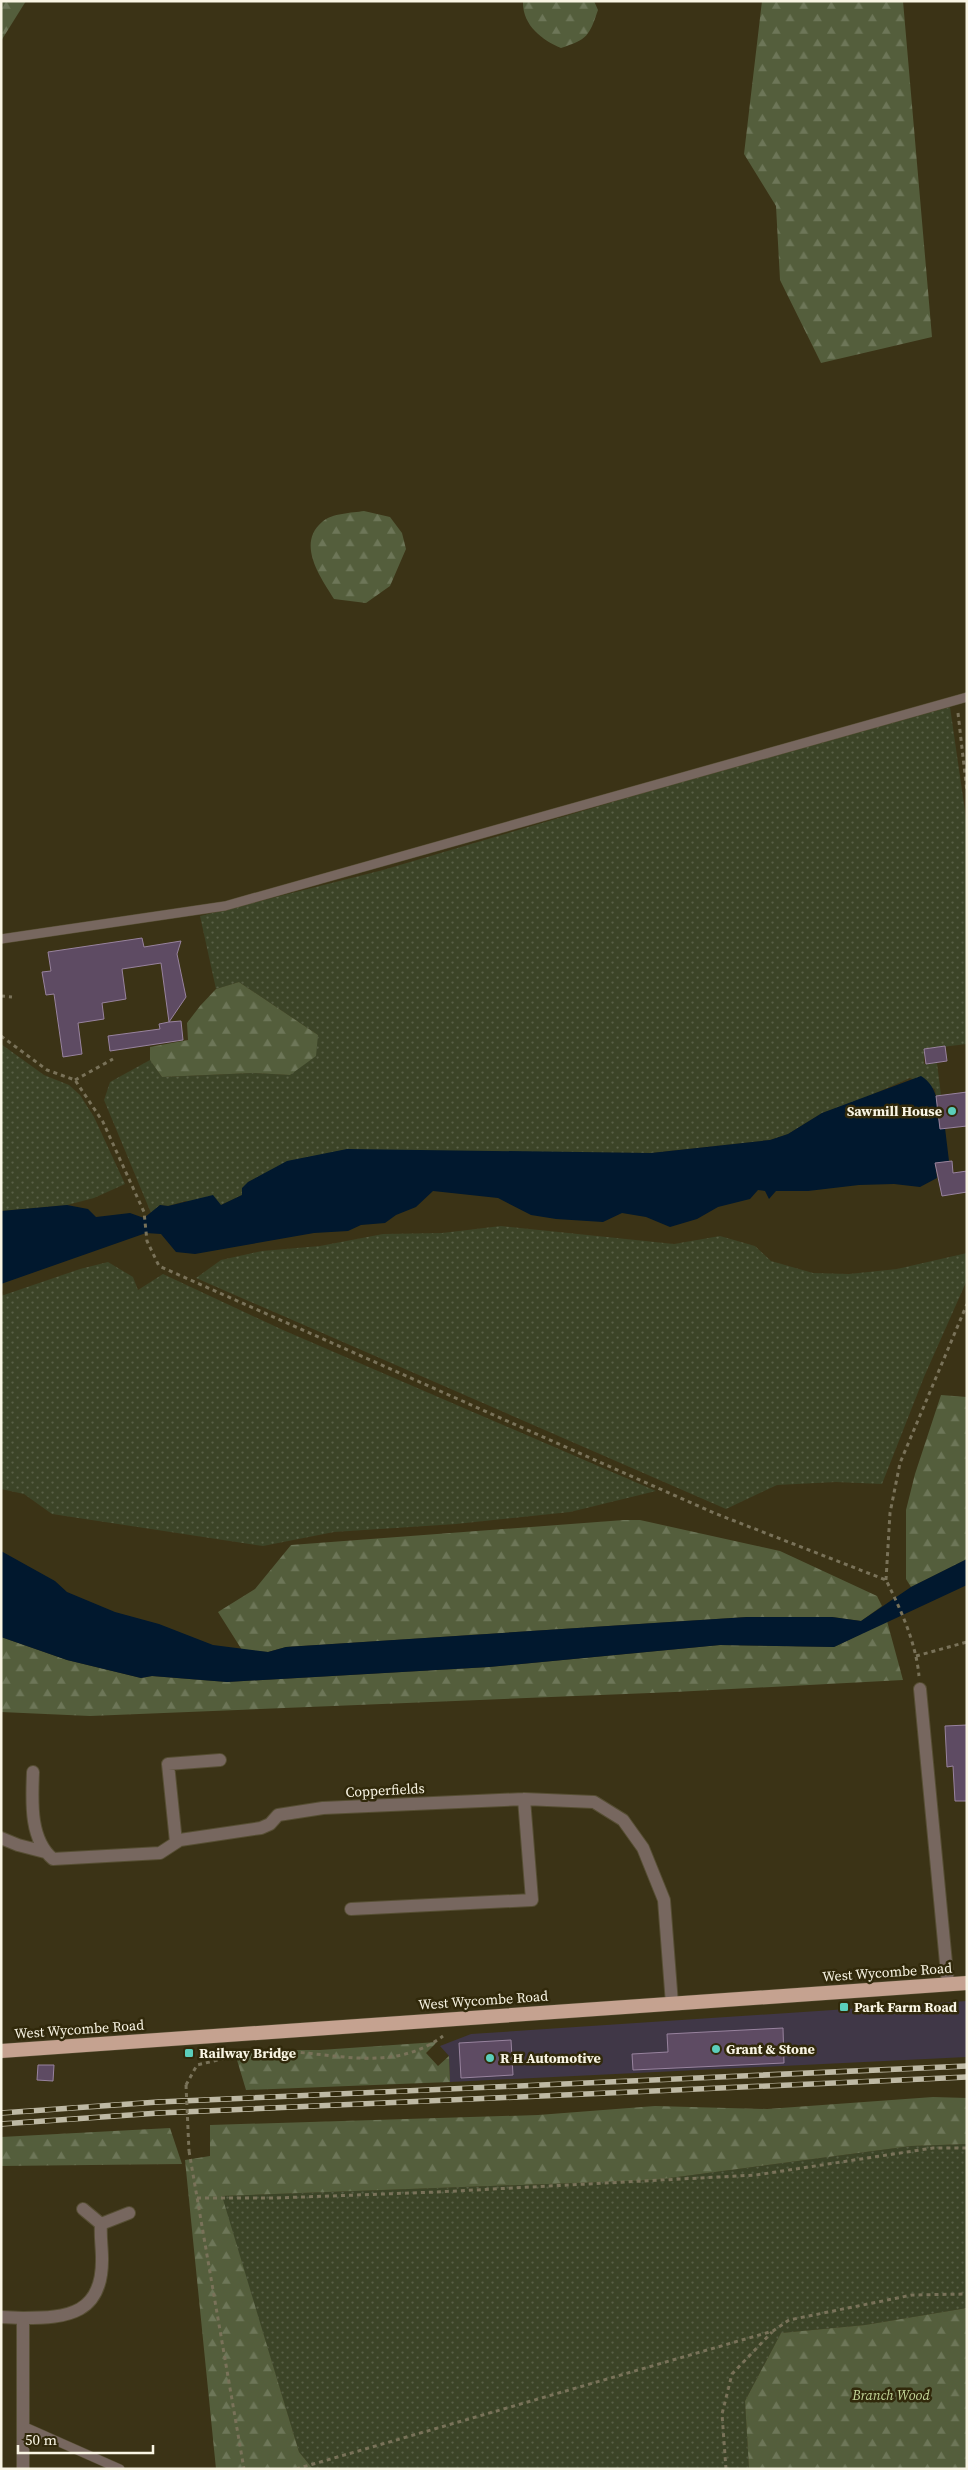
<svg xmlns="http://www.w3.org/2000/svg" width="968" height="2470" font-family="'Source Serif 4',serif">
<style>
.commercial{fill:#403747}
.grass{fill:url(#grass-dots)}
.forest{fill:url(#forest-firs)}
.water{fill:#01182e}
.building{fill:#5e4b63;stroke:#98839e}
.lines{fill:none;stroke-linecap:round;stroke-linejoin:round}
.service-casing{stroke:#564e33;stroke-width:10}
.minor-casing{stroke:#564e33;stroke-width:14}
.trunk-casing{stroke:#564e33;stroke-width:15}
.path{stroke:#797259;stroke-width:3;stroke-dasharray:4 4;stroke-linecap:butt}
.service{stroke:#77675f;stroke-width:9}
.minor{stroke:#77675f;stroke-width:12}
.trunk{stroke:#c5a290;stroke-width:14}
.rail-casing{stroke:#beb9a4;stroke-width:5.5}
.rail{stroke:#31290b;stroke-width:4;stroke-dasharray:11;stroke-linecap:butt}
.path-bridge{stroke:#797259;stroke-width:3;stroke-dasharray:4 4;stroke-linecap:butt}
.poi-dot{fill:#5bcebb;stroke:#31290b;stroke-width:2}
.labels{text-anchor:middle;stroke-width:5;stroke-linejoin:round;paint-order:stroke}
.poi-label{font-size:14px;font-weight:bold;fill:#f9f5e4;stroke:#31290b;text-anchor:start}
.street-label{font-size:14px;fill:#f9f5e4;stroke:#31290b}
.park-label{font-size:14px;font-style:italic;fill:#c2d497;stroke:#31290b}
</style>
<defs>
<pattern id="grass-dots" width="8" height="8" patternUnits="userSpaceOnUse" patternTransform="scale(1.25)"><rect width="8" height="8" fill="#3c4427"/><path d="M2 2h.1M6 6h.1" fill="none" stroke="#596046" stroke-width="1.8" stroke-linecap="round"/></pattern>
<pattern id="forest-firs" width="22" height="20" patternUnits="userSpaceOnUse" patternTransform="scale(1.25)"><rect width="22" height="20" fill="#545e3c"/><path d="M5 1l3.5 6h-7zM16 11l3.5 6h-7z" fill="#6d7658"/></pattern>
</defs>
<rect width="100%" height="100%" fill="#3b3316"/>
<path class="commercial" d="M967,2001V2057L450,2082L449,2056L440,2046L471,2034Z"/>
<path class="grass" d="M950,707L967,825V1044L924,1049V1064L937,1063L941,1095L936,1096L935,1089L910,1078L864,1098L822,1113L788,1134L770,1140L651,1153L388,1151L260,1176L248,1182L242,1195L221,1205L185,1201L168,1206L160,1205L151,1213L104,1100L110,1082L150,1060L162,1077L252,1073L290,1075L318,1035L239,982L216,989L200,916L383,870L741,764Z
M1,1044L44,1075L69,1085L80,1095L94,1117L125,1184L94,1198L67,1205L1,1211Z
M501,1226L674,1244L720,1236L755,1246L771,1261L813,1273L849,1274L897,1269L967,1253V1280L924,1377L882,1484L836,1482L777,1485L726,1509L196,1278L221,1260L262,1251L320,1246L383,1234L442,1233Z
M108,1262L133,1277L138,1290L163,1274L283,1330L656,1491L570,1512L456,1524L334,1532L263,1546L52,1514L24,1494L1,1489V1296L80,1269Z
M967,2144V2308L865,2325L781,2333L745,2401L749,2469H313L299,2452L221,2196L655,2180L911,2146Z"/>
<path class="forest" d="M1,1H26L1,41Z
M523,1H594L598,10C589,36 588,39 561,48C542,40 522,25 523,1Z
M762,1H903L932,337L821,363L780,280L776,206L744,154Z
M364,511L390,517L402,533L406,549L390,586L366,603L334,599C321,578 296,544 322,522C332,513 352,513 364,511Z
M239,982L318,1035L316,1056L290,1075L252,1073L162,1077L150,1060V1047L188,1040L187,1023L200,1006L216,989Z
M941,1395L967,1397V1559L911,1587L906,1579V1510L915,1474Z
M624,1520H640L780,1551L877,1596L882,1606L861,1621L832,1617H747L286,1647L268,1652L242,1650L218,1612L255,1589L291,1545Z
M887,1621L903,1680L675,1692L90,1716L1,1712V1637L67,1660L141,1678L152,1676L227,1682L489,1667L720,1645L834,1647Z
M437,2042L426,2053L438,2066L449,2056L450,2082L246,2090L234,2050H320Z
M933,2097L967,2098V2144L911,2146L655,2180L222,2196L299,2452L313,2469H216L185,2160L210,2156V2125L538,2115L655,2106L767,2109Z
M170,2128L182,2164L1,2166V2137Z
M967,2308V2469H749L745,2401L781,2333L865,2325Z"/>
<path class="water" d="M921,1076C940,1088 937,1107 940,1128H945L949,1161L935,1163L937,1178L920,1187L894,1184L859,1185L808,1191H776L769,1199L765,1191L758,1190L750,1199L718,1207L697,1219L670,1227L646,1217L622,1213L603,1222L556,1219L531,1215L498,1198L433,1191L416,1207L396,1215L385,1223L361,1225L348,1231L314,1233L195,1254L176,1252L161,1234L146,1233L1,1284V1211L67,1205L88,1209L96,1217L130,1213L144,1218L160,1205L168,1206L213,1195L221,1205L242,1195V1188L248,1182L287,1161L347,1149L651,1153L770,1140L788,1134L822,1113Z
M1,1551L55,1581L67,1592L115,1612L159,1624L213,1645L268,1652L286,1647L747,1617H832L861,1621L911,1587L967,1559V1585L834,1647L720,1645L489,1667L227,1682L152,1676L141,1678L67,1660L1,1637Z"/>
<path class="building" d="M142,938L144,947L181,941L177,954L186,997L169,1022L181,1021L183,1040L110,1051L108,1036L160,1029L159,1024L169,1022L161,963L122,969L126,999L102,1003L104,1019L78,1023L82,1054L63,1057L54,994L46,995L42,972L51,971L48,952Z
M945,1046L947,1061L926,1064L924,1049Z
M967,1092V1126L940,1129L936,1096Z
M952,1161L953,1173L967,1171V1192L942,1196L935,1163Z
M967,1725V1801H955L953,1766L947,1767L945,1726Z
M783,2028L784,2063L633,2070L632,2054L668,2052L667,2034Z
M511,2040L513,2075L461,2078L459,2043Z
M38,2065H54L53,2081L37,2080Z"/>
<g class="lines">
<defs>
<path id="service" d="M1,939L225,906L967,697
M23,2426L120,2469"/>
<path id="minor" d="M920,1689L948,1984
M33,1772C32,1800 29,1839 53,1859L160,1853L180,1840L261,1828L270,1824L278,1815L323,1808L524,1799L594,1802L623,1820L643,1848L664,1900L672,2004
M1,1838L18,1845L45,1852
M176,1842L168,1764L220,1760
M351,1909L532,1900L524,1799
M83,2209L101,2224L129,2213
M1,2317L23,2318
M23,2469V2318C68,2318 103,2314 102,2258C102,2247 100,2236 101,2224"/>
<path id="trunk" d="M1,2051L967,1983"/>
</defs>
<use href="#service" class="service-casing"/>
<use href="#minor" class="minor-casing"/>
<use href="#trunk" class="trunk-casing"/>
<path class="path" d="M958,713L967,792
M1,996L12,997
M1,1036L47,1070L75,1080L103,1122L144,1212L147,1241L159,1266L714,1513L886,1580C901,1610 916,1643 919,1676
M75,1080L113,1059
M886,1580L890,1513L900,1463L967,1304
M916,1656L967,1642
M186,2085L197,2065C223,2059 249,2051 276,2051C333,2052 392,2074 443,2036
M189,2151L244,2469
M197,2198H276L437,2192L756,2175L933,2148H967
M296,2469L773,2331L789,2320L912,2295L967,2294
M726,2469L722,2414L732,2374L772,2332"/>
<use href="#service" class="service"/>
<use href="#minor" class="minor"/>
<use href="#trunk" class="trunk"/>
<defs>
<path id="rail" d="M1,2113L158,2102L967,2066
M1,2124L159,2113L967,2077"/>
</defs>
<use href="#rail" class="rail-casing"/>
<use href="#rail" class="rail"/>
<path class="path-bridge" d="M186,2085L189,2151"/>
</g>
<g class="poi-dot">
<circle cx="952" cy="1111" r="5"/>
<rect x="839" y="2002" width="10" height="10" rx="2.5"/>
<circle cx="716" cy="2049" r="5"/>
<rect x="184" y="2048" width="10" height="10" rx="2.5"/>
<circle cx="490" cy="2058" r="5"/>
</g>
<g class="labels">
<g class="poi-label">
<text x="942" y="1116" text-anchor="end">Sawmill House</text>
<text x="854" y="2012">Park Farm Road</text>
<text x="726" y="2054">Grant &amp; Stone</text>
<text x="199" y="2058">Railway Bridge</text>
<text x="500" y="2063">R H Automotive</text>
</g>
<g class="street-label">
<text transform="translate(385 1790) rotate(-3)" y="5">Copperfields</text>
<text transform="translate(887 1972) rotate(-4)" y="5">West Wycombe Road</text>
<text transform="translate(483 2000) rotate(-4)" y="5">West Wycombe Road</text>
<text transform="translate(79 2029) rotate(-4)" y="5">West Wycombe Road</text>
</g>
<g class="park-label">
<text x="891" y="2400">Branch Wood</text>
</g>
</g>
<rect width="968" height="2470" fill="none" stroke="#f9f5e4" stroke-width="5"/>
<path d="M18 2445v8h135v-8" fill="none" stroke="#f9f5e4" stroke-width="2.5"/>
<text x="25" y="2445" font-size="15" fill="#f9f5e4" stroke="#31290b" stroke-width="4" paint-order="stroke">50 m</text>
</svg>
